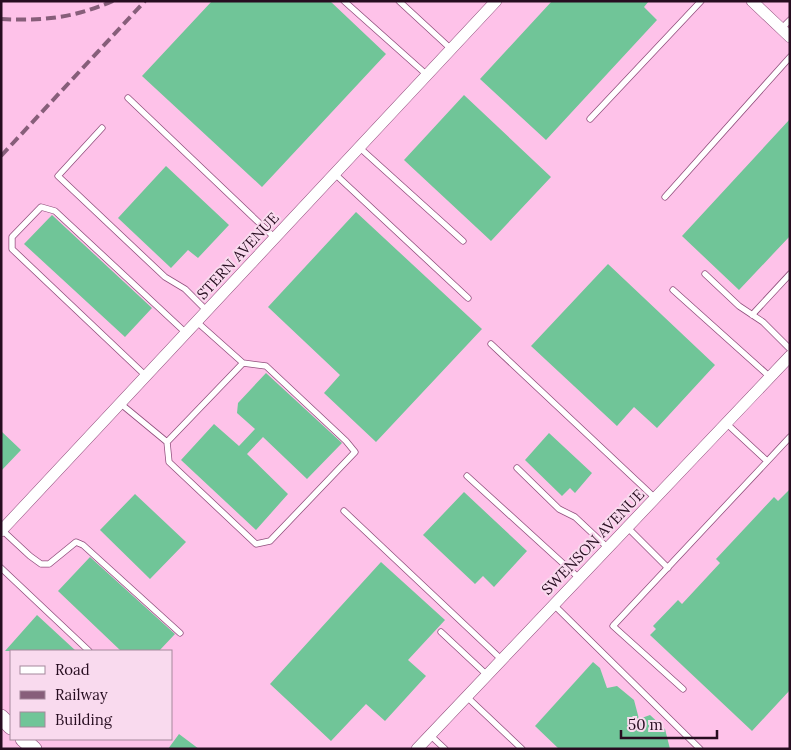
<svg xmlns="http://www.w3.org/2000/svg" width="791" height="750" font-family="Lora,serif">
<style>
.building{fill:#70c598}
.lines{fill:none;stroke-linecap:round;stroke-linejoin:round}
.service-casing{stroke:#914f7d;stroke-width:7}
.minor-casing{stroke:#914f7d;stroke-width:12}
.secondary-casing{stroke:#914f7d;stroke-width:16}
.service{stroke:#fff;stroke-width:5.5}
.minor{stroke:#fff;stroke-width:11}
.secondary{stroke:#fff;stroke-width:15}
.rail{stroke:#875e7a;stroke-width:4;stroke-dasharray:10 5;stroke-linecap:butt}
.labels{text-anchor:middle;stroke-width:4;stroke-linejoin:round;paint-order:stroke}
.street-label{font-size:15px;fill:#270d20;stroke:#f9daee}
</style>
<rect width="100%" height="100%" fill="#fec2e9"/>
<path class="building" d="M212,1H330L386,54L262,187L142,76Z
M552,1H649L644,7L657,20L546,140L480,79Z
M464,95L551,177L491,241L404,160Z
M790,119V236L739,290L682,236Z
M166,166L229,225L198,258L188,250L171,268L118,218Z
M356,212L482,329L376,442L324,393L340,375L268,307Z
M52,215L152,308L125,337L24,244Z
M608,264L715,365L657,428L634,407L617,426L531,346Z
M266,373L342,443L307,479L263,437L247,454L288,494L256,530L181,460L214,424L239,446L255,429L237,413L238,403Z
M1,431L21,450L1,471Z
M549,433L592,473L575,493L570,488L562,496L525,460Z
M790,489V690L752,731L650,635L656,629L653,626L678,600L682,604L720,563L716,559L774,497L778,501Z
M464,492L527,551L494,587L483,576L475,584L423,535Z
M135,494L186,542L150,579L100,530Z
M90,557L175,634L159,651H121L58,591Z
M381,562L445,620L408,660L426,676L385,721L366,704L331,741L270,684Z
M37,615L76,651H5Z
M593,662L600,668L607,688L617,686L634,700L639,719L650,715L665,729L670,749H559L535,726Z
M179,734L199,749H168Z"/>
<g class="lines">
<defs>
<path id="service" d="M344,1L427,75
M399,1L451,49
M781,29L790,20
M128,98L275,238
M590,119L701,1
M102,128L58,176L165,277L185,289L207,311
M360,148L463,241
M335,174L468,298
M665,197L790,57
M705,274L739,306L763,322L790,349
M673,290L770,377
M752,315L790,274
M491,344L655,498
M146,376L12,249V237L41,207L55,211L186,333
M121,404L167,442L243,363L197,322
M726,423L767,461
M167,442L169,462L256,544L270,541L355,452L346,441L266,366L243,363
M517,468L559,509L575,517L608,548
M467,476L579,578
M344,511L502,660
M627,527L668,568
M2,530L30,556L41,564H49L76,542L83,545L180,633
M1,568L89,651
M554,605L700,749
M441,632L487,675
M683,689L613,626L790,437
M467,697L522,749
M430,735L445,749"/>
<path id="minor" d="M752,1L790,37
M1,531L496,1
M417,749L790,356"/>
<path id="secondary" d="M1,717L11,727
M23,739L34,749"/>
</defs>
<use href="#service" class="service-casing"/>
<use href="#minor" class="minor-casing"/>
<use href="#secondary" class="secondary-casing"/>
<use href="#service" class="service"/>
<use href="#minor" class="minor"/>
<use href="#secondary" class="secondary"/>
<path class="rail" d="M1,19C44,21 73,18 113,1
M1,156L145,1"/>
</g>
<g class="labels">
<g class="street-label">
<text transform="translate(238 256) rotate(-47)" y="5">STERN AVENUE</text>
<text transform="translate(593 542) rotate(-46)" y="5">SWENSON AVENUE</text>
</g>
</g>
<rect width="791" height="750" fill="none" stroke="#270d20" stroke-width="5"/>
<rect x="10" y="650" width="162" height="90" fill="#f9daee" stroke="#a5889c"/>
<rect x="20" y="666" width="25" height="8" fill="#ffffff" stroke="#a5889c"/>
<text x="55" y="675" font-size="15" fill="#270d20">Road</text>
<rect x="20" y="691" width="25" height="8" fill="#875e7a" stroke="#a5889c"/>
<text x="55" y="700" font-size="15" fill="#270d20">Railway</text>
<rect x="20" y="712" width="25" height="15" fill="#70c598" stroke="#a5889c"/>
<text x="55" y="725" font-size="15" fill="#270d20">Building</text>
<path d="M621 730v8h96v-8" fill="none" stroke="#270d20" stroke-width="2.5"/>
<text x="628" y="730" font-size="15" fill="#270d20" stroke="#f9daee" stroke-width="4" paint-order="stroke">50 m</text>
</svg>
